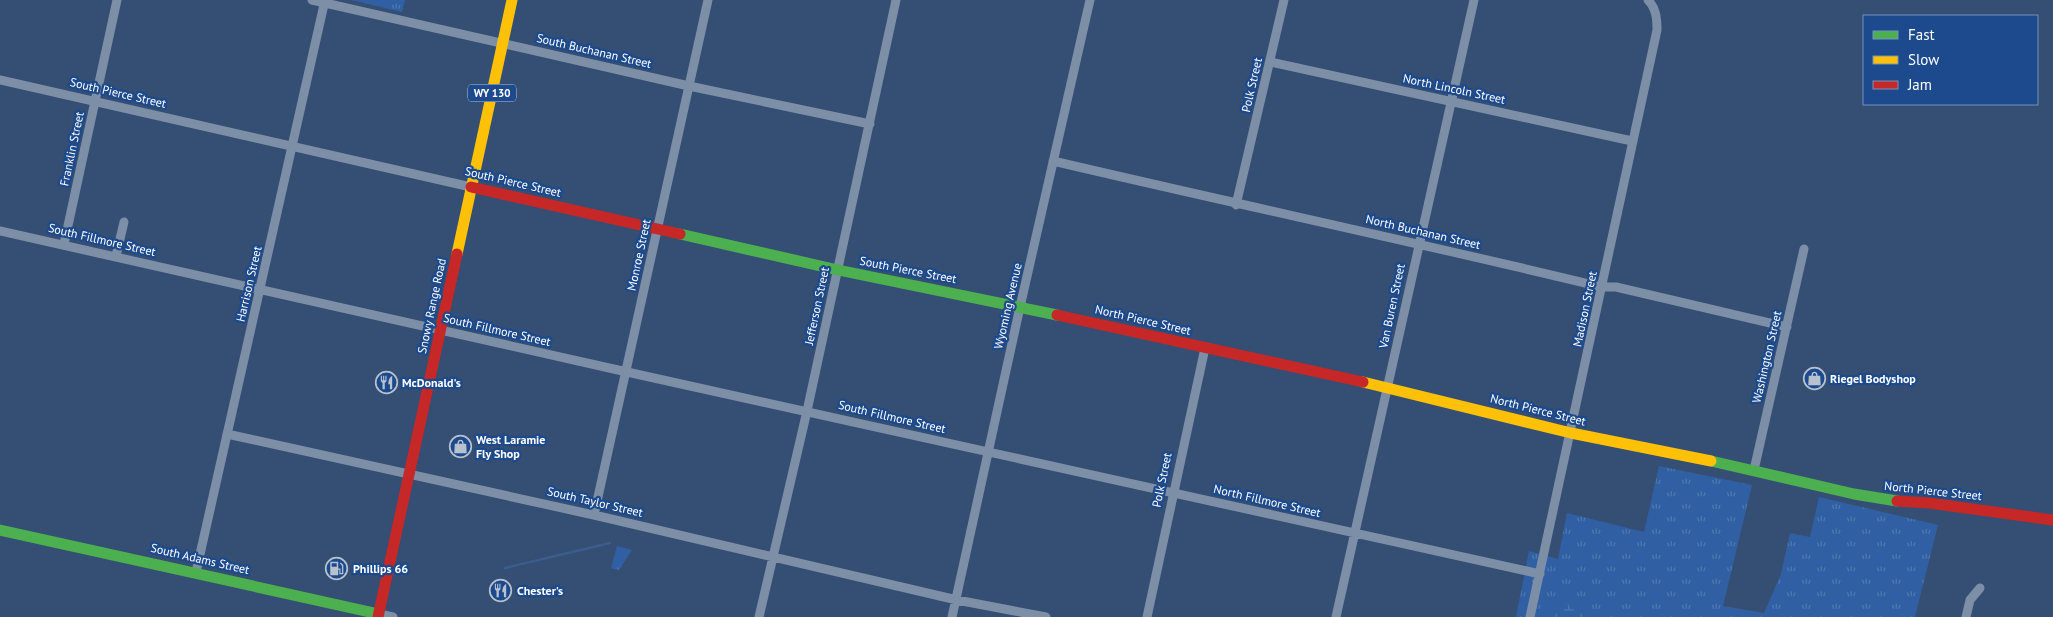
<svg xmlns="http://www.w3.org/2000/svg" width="2053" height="617" font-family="'PT Sans',sans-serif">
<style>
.grass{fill:url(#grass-tufts)}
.wetland{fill:url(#wetland-marsh)}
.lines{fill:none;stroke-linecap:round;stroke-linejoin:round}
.stream{stroke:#3c5d8c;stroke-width:2.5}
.street{stroke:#7c8fa7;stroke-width:9}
.fast{stroke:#4caf50;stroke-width:11}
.slow{stroke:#ffc107;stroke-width:11}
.jam{stroke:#c62828;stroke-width:11}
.labels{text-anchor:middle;stroke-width:4.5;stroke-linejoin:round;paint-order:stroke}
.shield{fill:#1c4a8c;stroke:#bbc9dc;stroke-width:1}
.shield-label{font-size:11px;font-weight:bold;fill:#fff}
.street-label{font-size:12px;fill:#fff;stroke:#1c4a8c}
.poi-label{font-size:12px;font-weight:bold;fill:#fff;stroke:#1c4a8c;text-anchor:start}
</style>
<defs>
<pattern id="grass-tufts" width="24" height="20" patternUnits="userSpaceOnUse" patternTransform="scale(1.25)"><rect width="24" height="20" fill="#3060a3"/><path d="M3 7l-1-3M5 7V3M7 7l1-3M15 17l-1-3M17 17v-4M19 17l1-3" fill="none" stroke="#4f78b1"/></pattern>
<pattern id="wetland-marsh" width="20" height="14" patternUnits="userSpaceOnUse" patternTransform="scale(1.25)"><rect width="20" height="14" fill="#3060a3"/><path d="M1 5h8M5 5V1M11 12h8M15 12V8" fill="none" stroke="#4f78b1"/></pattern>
</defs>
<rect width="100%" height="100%" fill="#354e73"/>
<path class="grass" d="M351,0H405L402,12Z
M1659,466L1752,485L1723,606L1764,613L1781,574L1790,533L1810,537L1819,497L1938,525L1915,617H1516L1529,551L1558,559L1567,513L1644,532Z
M617,546L632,550L619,570L611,568Z"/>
<path class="wetland" d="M1574,603L1590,613L1592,617H1544L1543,614L1556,606Z"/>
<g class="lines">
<path class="stream" d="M505,568L610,543"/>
<path class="street" d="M312,0L689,86L870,124
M1270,62L1632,141
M0,80L471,187
M1053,161C1236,204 1420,243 1602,287H1616L1787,327
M1236,205L1284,0
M0,231L627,372L1540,574
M64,244L117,0
M116,256L124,222
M227,434L594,515L957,600L1046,617
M1754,470L1804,249
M594,515L708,0
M196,572L325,0
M379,614L393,617
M759,617L807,411L896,0
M952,617L1020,307L1090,0
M1147,617L1205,348
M1336,617L1474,0
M1530,617L1657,30C1657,18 1656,8 1648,0
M1966,617L1970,600L1980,588"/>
<path class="fast" d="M680,234L838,270L1057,315
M1711,461L1854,494L1897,501
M0,530L379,614"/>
<path class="slow" d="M457,254L512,0
M1363,382L1571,433L1711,461"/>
<path class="jam" d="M471,187L680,234
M1057,315L1363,382
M1897,501L1929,503L2053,520
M378,617L457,254"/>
</g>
<defs>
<symbol id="shop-ring" viewBox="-11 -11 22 22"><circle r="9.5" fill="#1c4a8c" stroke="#b8c1ce" stroke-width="1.5"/><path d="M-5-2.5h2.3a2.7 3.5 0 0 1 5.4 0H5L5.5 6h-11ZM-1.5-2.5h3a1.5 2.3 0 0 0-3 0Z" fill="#b8c1ce"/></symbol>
<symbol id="restaurant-ring" viewBox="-11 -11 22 22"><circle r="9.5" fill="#1c4a8c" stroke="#b8c1ce" stroke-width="1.5"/><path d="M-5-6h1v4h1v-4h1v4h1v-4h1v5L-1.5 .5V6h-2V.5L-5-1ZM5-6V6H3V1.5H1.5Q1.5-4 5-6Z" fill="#b8c1ce"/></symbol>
<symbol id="fuel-ring" viewBox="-11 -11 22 22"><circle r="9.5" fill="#1c4a8c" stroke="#b8c1ce" stroke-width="1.5"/><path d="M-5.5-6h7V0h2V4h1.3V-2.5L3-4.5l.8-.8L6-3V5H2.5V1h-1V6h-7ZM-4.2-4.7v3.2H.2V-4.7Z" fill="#b8c1ce"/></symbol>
</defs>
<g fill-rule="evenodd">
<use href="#shop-ring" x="1802" y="366" width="25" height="25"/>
<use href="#restaurant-ring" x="374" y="370" width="25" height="25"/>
<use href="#shop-ring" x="448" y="434" width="25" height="25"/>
<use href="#fuel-ring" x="324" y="556" width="25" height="25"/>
<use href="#restaurant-ring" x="488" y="578" width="25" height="25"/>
</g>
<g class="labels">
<rect class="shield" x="468" y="84.5" width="48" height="17" rx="4"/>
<g class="shield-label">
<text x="492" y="97">WY 130</text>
</g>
<g class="street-label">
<text transform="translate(594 51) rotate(13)" y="4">South Buchanan Street</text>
<text transform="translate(1252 85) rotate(-77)" y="4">Polk Street</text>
<text transform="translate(1454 89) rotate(12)" y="4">North Lincoln Street</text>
<text transform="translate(118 93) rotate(13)" y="4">South Pierce Street</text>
<text transform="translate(72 149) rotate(-78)" y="4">Franklin Street</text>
<text transform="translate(513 182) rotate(13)" y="4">South Pierce Street</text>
<text transform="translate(1423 232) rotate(13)" y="4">North Buchanan Street</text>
<text transform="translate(102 240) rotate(13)" y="4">South Fillmore Street</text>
<text transform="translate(639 255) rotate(-78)" y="4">Monroe Street</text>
<text transform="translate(908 270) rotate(11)" y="4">South Pierce Street</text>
<text transform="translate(249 284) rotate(-77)" y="4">Harrison Street</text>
<text transform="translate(432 306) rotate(-78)" y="4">Snowy Range Road</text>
<text transform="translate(817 306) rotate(-78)" y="4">Jefferson Street</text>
<text transform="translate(1008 306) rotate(-77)" y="4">Wyoming Avenue</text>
<text transform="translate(1392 306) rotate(-78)" y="4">Van Buren Street</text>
<text transform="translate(1585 309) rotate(-78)" y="4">Madison Street</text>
<text transform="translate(1143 320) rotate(13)" y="4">North Pierce Street</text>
<text transform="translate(497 330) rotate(13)" y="4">South Fillmore Street</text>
<text transform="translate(1767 357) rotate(-77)" y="4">Washington Street</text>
<text transform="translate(1538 410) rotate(14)" y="4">North Pierce Street</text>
<text transform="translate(892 417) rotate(13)" y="4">South Fillmore Street</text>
<text transform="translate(1162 480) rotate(-78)" y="4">Polk Street</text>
<text transform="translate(1933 491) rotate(6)" y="4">North Pierce Street</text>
<text transform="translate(1267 501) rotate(13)" y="4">North Fillmore Street</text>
<text transform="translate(595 502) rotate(13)" y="4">South Taylor Street</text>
<text transform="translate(200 559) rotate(13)" y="4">South Adams Street</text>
</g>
<g class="poi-label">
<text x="1830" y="383">Riegel Bodyshop</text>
<text x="402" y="387">McDonald's</text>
<text x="476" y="444">West Laramie<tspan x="476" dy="14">Fly Shop</tspan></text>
<text x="353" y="573">Phillips 66</text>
<text x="517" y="595">Chester's</text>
</g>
</g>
<rect x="1863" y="15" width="175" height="90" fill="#1c4a8c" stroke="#7792ba"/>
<rect x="1873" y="31" width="25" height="8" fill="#4caf50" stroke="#7792ba"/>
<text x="1908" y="40" font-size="15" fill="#ffffff">Fast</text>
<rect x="1873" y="56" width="25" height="8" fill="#ffc107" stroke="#7792ba"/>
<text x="1908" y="65" font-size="15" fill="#ffffff">Slow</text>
<rect x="1873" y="81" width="25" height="8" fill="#c62828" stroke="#7792ba"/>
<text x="1908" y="90" font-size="15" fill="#ffffff">Jam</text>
</svg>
